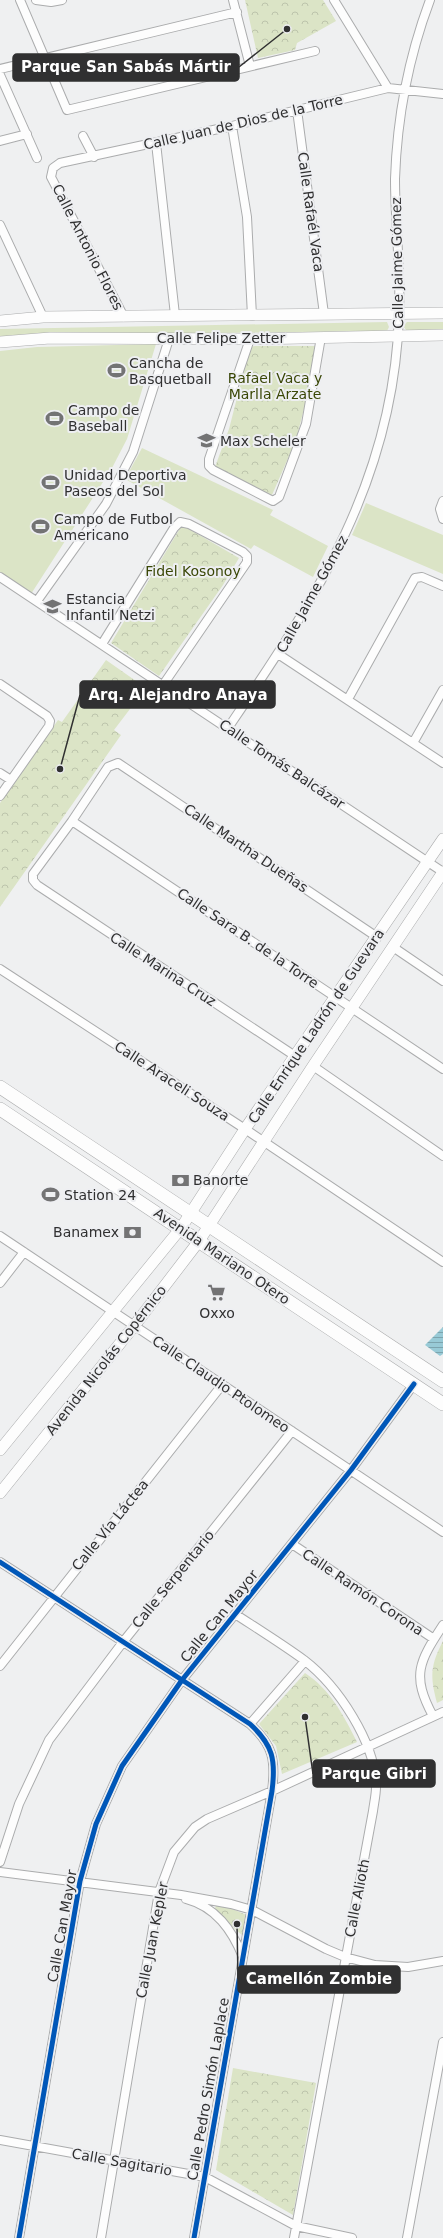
<svg xmlns="http://www.w3.org/2000/svg" width="443" height="2238" font-family="'DejaVu Sans',sans-serif">
<style>
.park{fill:url(#park-crowns)}
.garden{fill:#dbe4c6}
.water{fill:url(#water-rules)}
.lines{fill:none;stroke-linecap:round;stroke-linejoin:round}
.street-casing{stroke:#abacad;stroke-width:10}
.secondary-casing{stroke:#abacad;stroke-width:12}
.primary-casing{stroke:#abacad;stroke-width:14}
.street{stroke:#fdfdfd;stroke-width:8}
.secondary{stroke:#fdfdfd;stroke-width:11}
.primary{stroke:#fdfdfd;stroke-width:13}
.cycleway-casing{stroke:#eeeff2;stroke-width:8}
.cycleway{stroke:#0057b8;stroke-width:5}
.labels{text-anchor:middle;stroke-width:4;stroke-linejoin:round;paint-order:stroke}
.street-label{font-size:14px;fill:#303031;stroke:#eeeff2}
.poi-label{font-size:14px;fill:#303031;stroke:#eeeff2;text-anchor:start}
.park-label{font-size:14px;fill:#3a4706;stroke:#eeeff2}
.leader{fill:none;stroke:#303031;stroke-width:1.5}
.callout-dot{fill:#303031;stroke:#eeeff2;stroke-width:1.5}
.callout{fill:#303031;stroke:#303031;stroke-width:1.5}
.callout-label{font-size:15px;text-anchor:middle;font-weight:bold;fill:#fff}
</style>
<defs>
<pattern id="park-crowns" width="20" height="18" patternUnits="userSpaceOnUse"><rect width="20" height="18" fill="#dbe4c6"/><path d="M2 6a3 3 0 1 1 6 0M12 15a3 3 0 1 1 6 0" fill="none" stroke="#bcc4ab"/></pattern>
<pattern id="water-rules" width="6" height="5" patternUnits="userSpaceOnUse"><rect width="6" height="5" fill="#98cad6"/><path d="M0 2.5h6" fill="none" stroke="#7ca4ae"/></pattern>
</defs>
<rect width="100%" height="100%" fill="#eff0f1"/>
<path class="park" d="M245,0H323L336,21L297,43L295,50L258,58Z
M255,346H315L308,393L296,440L272,495L215,467L229,429L250,347Z
M182,525L239,558L223,585L159,676L111,643Z
M106,660L146,688L114,730L121,735L0,907V803L58,720L62,722Z
M443,1641V1700L437,1703C430,1677 430,1666 443,1641Z
M305,1673C330,1689 344,1716 357,1742L282,1774L276,1746L259,1724Z
M217,1903L247,1915L242,1935L214,1911Z
M233,2068L316,2083L293,2215L216,2170Z"/>
<path class="garden" d="M387,322L389,327L387,331L36,335L0,338V329Z
M407,322H443V331H407L403,326Z
M156,344L127,439L112,468L31,594L0,574V351L37,347Z
M142,448L273,510L270,515L328,546L313,577L254,545L251,549L125,479Z
M366,503L443,535V574L352,535Z"/>
<path class="water" d="M443,1327V1354L440,1356L425,1345Z"/>
<g class="lines">
<defs>
<path id="street" d="M20,0L67,110L315,51
M36,0L51,2L62,0
M233,0L250,66
M334,0L388,88
M0,69L237,12
M0,75L37,158
M297,110L324,314
M232,126L247,217L252,316
M83,136L94,157
M0,141L27,134
M156,143L175,315
M0,225L43,317
M124,317L51,177L53,168L60,163L232,126L388,88L443,94
M250,339L209,459V466L213,470L273,501L279,497L306,424L321,337
M443,501L440,509L443,519
M0,577L443,872
M37,601L106,504L133,452L169,339
M102,644L174,528L180,522L189,524L243,552L247,556V562L163,685
M278,654L443,763
M0,684L47,716L50,721L49,726L0,796
M348,699L415,578L422,577L443,586
M228,728C317,597 394,479 399,315C401,269 395,224 395,179C397,119 409,56 430,0
M413,743L443,690
M0,773L11,780
M72,821L443,1069
M393,947L443,981
M0,969L245,1129L443,1262
M295,1056L37,885L33,880V874L72,821L108,767L118,763L377,937
M313,1066L443,1156
M0,1236L443,1532
M0,1283L24,1252
M292,1544L434,1639
M0,1562L250,1724C273,1745 276,1760 272,1791L194,2238
M235,1614C258,1629 282,1644 304,1660C338,1686 376,1743 376,1787C376,1795 374,1803 373,1811L294,2238
M0,1666L222,1385
M433,1716C411,1675 419,1662 443,1625
M250,1724L305,1661
M0,1862L19,1804L49,1740L123,1642L292,1431
M0,1872L181,1895L231,1904L252,1910L326,1949L345,1957L375,1965L408,1967L443,1961
M186,1899C216,1907 232,1930 243,1957
M0,2140L205,2177L296,2226L352,2238
M19,2238L80,1881L96,1824L122,1766L182,1680L351,1470L414,1384
M101,2238L159,1892L174,1852L195,1827L207,1819L272,1791L443,1712
M407,2238L443,2042"/>
<path id="secondary" d="M0,321L43,317L443,313
M0,342L50,338L250,339L443,335
M0,1450L181,1228L245,1129L443,839
M0,1493L134,1326L199,1241L313,1066L443,872"/>
<path id="primary" d="M0,1087L443,1381
M0,1109L443,1404"/>
</defs>
<use href="#street" class="street-casing"/>
<use href="#secondary" class="secondary-casing"/>
<use href="#primary" class="primary-casing"/>
<use href="#street" class="street"/>
<use href="#secondary" class="secondary"/>
<use href="#primary" class="primary"/>
<defs>
<path id="cycleway" d="M0,1562L250,1724C273,1745 276,1760 272,1791L194,2238
M19,2238L80,1881L96,1824L122,1766L182,1680L351,1470L414,1384"/>
</defs>
<use href="#cycleway" class="cycleway-casing"/>
<use href="#cycleway" class="cycleway"/>
</g>
<defs>
<symbol id="stadium-bare" viewBox="-9 -9 18 18"><path d="M0-5a6.5 5 0 1 0 0 10a6.5 5 0 1 0 0-10ZM-3.5-1.8h7v3.6h-7Z" fill="#737374" stroke="#eeeff2" stroke-width="2.5" paint-order="stroke"/></symbol>
<symbol id="school-bare" viewBox="-9 -9 18 18"><path d="M0-5L7-2L0 1L-7-2ZM-4 1L0 2.5L4 1V4Q0 6-4 4Z" fill="#737374" stroke="#eeeff2" stroke-width="2.5" paint-order="stroke"/></symbol>
<symbol id="bank-bare" viewBox="-9 -9 18 18"><path d="M-6-4H6V4H-6ZM0-2.3a2.3 2.3 0 1 0 0 4.6a2.3 2.3 0 1 0 0-4.6Z" fill="#737374" stroke="#eeeff2" stroke-width="2.5" paint-order="stroke"/></symbol>
<symbol id="supermarket-bare" viewBox="-9 -9 18 18"><path d="M-6-5.5h2.5l.6 2H6L4.5 2H-2.5L-4.4-4H-6ZM-1.5 3.2a1.3 1.3 0 1 0 .1 0ZM3 3.2a1.3 1.3 0 1 0 .1 0Z" fill="#737374" stroke="#eeeff2" stroke-width="2.5" paint-order="stroke"/></symbol>
</defs>
<g fill-rule="evenodd">
<use href="#stadium-bare" x="104" y="358" width="25" height="25"/>
<use href="#stadium-bare" x="42" y="406" width="25" height="25"/>
<use href="#school-bare" x="194" y="428" width="25" height="25"/>
<use href="#stadium-bare" x="38" y="470" width="25" height="25"/>
<use href="#stadium-bare" x="28" y="514" width="25" height="25"/>
<use href="#school-bare" x="40" y="594" width="25" height="25"/>
<use href="#bank-bare" x="168" y="1168" width="25" height="25"/>
<use href="#stadium-bare" x="38" y="1182" width="25" height="25"/>
<use href="#bank-bare" x="120" y="1220" width="25" height="25"/>
<use href="#supermarket-bare" x="204" y="1280" width="25" height="25"/>
</g>
<g class="labels">
<g class="street-label">
<text transform="translate(243 122) rotate(-13)" y="5">Calle Juan de Dios de la Torre</text>
<text transform="translate(311 212) rotate(82)" y="5">Calle Rafaél Vaca</text>
<text transform="translate(88 247) rotate(63)" y="5">Calle Antonio Flores</text>
<text transform="translate(397 263) rotate(-91)" y="5">Calle Jaime Gómez</text>
<text x="221" y="343">Calle Felipe Zetter</text>
<text transform="translate(312 594) rotate(-61)" y="5">Calle Jaime Gómez</text>
<text transform="translate(282 764) rotate(34)" y="5">Calle Tomás Balcázar</text>
<text transform="translate(246 848) rotate(34)" y="5">Calle Martha Dueñas</text>
<text transform="translate(248 938) rotate(34)" y="5">Calle Sara B. de la Torre</text>
<text transform="translate(163 969) rotate(33)" y="5">Calle Marina Cruz</text>
<text transform="translate(316 1026) rotate(-56)" y="5">Calle Enrique Ladrón de Guevara</text>
<text transform="translate(172 1081) rotate(33)" y="5">Calle Araceli Souza</text>
<text transform="translate(222 1256) rotate(34)" y="5">Avenida Mariano Otero</text>
<text transform="translate(106 1360) rotate(-52)" y="5">Avenida Nicolás Copérnico</text>
<text transform="translate(221 1384) rotate(34)" y="5">Calle Claudio Ptolomeo</text>
<text transform="translate(110 1525) rotate(-51)" y="5">Calle Vía Láctea</text>
<text transform="translate(173 1579) rotate(-51)" y="5">Calle Serpentario</text>
<text transform="translate(363 1592) rotate(34)" y="5">Calle Ramón Corona</text>
<text transform="translate(219 1616) rotate(-51)" y="5">Calle Can Mayor</text>
<text transform="translate(357 1898) rotate(-79)" y="5">Calle Alioth</text>
<text transform="translate(62 1926) rotate(-80)" y="5">Calle Can Mayor</text>
<text transform="translate(152 1940) rotate(-79)" y="5">Calle Juan Kepler</text>
<text transform="translate(208 2089) rotate(-80)" y="5">Calle Pedro Simón Laplace</text>
<text transform="translate(122 2162) rotate(10)" y="5">Calle Sagitario</text>
</g>
<g class="poi-label">
<text x="129" y="368">Cancha de<tspan x="129" dy="16">Basquetball</tspan></text>
<text x="68" y="415">Campo de<tspan x="68" dy="16">Baseball</tspan></text>
<text x="220" y="446">Max Scheler</text>
<text x="64" y="480">Unidad Deportiva<tspan x="64" dy="16">Paseos del Sol</tspan></text>
<text x="54" y="524">Campo de Futbol<tspan x="54" dy="16">Americano</tspan></text>
<text x="66" y="604">Estancia<tspan x="66" dy="16">Infantil Netzi</tspan></text>
<text x="193" y="1185">Banorte</text>
<text x="64" y="1200">Station 24</text>
<text x="119" y="1237" text-anchor="end">Banamex</text>
<text x="217" y="1318" text-anchor="middle">Oxxo</text>
</g>
<g class="park-label">
<text x="275" y="383">Rafael Vaca y<tspan x="275" dy="16">Marlla Arzate</tspan></text>
<text x="193" y="576">Fidel Kosonoy</text>
</g>
</g>
<path class="leader" d="M287 29L239 67M60 769L80 695M305 1717L313 1774M237 1924L238 1979"/>
<g class="callout-dot">
<circle cx="287" cy="29" r="4"/>
<circle cx="60" cy="769" r="4"/>
<circle cx="305" cy="1717" r="4"/>
<circle cx="237" cy="1924" r="4"/>
</g>
<g class="callout">
<rect x="13" y="54" width="226" height="27" rx="4"/>
<rect x="80" y="681" width="195" height="27" rx="4"/>
<rect x="313" y="1760" width="122" height="27" rx="4"/>
<rect x="238" y="1966" width="162" height="27" rx="4"/>
</g>
<g class="callout-label">
<text x="126" y="72">Parque San Sabás Mártir</text>
<text x="178" y="700">Arq. Alejandro Anaya</text>
<text x="374" y="1779">Parque Gibri</text>
<text x="319" y="1984">Camellón Zombie</text>
</g>
</svg>
